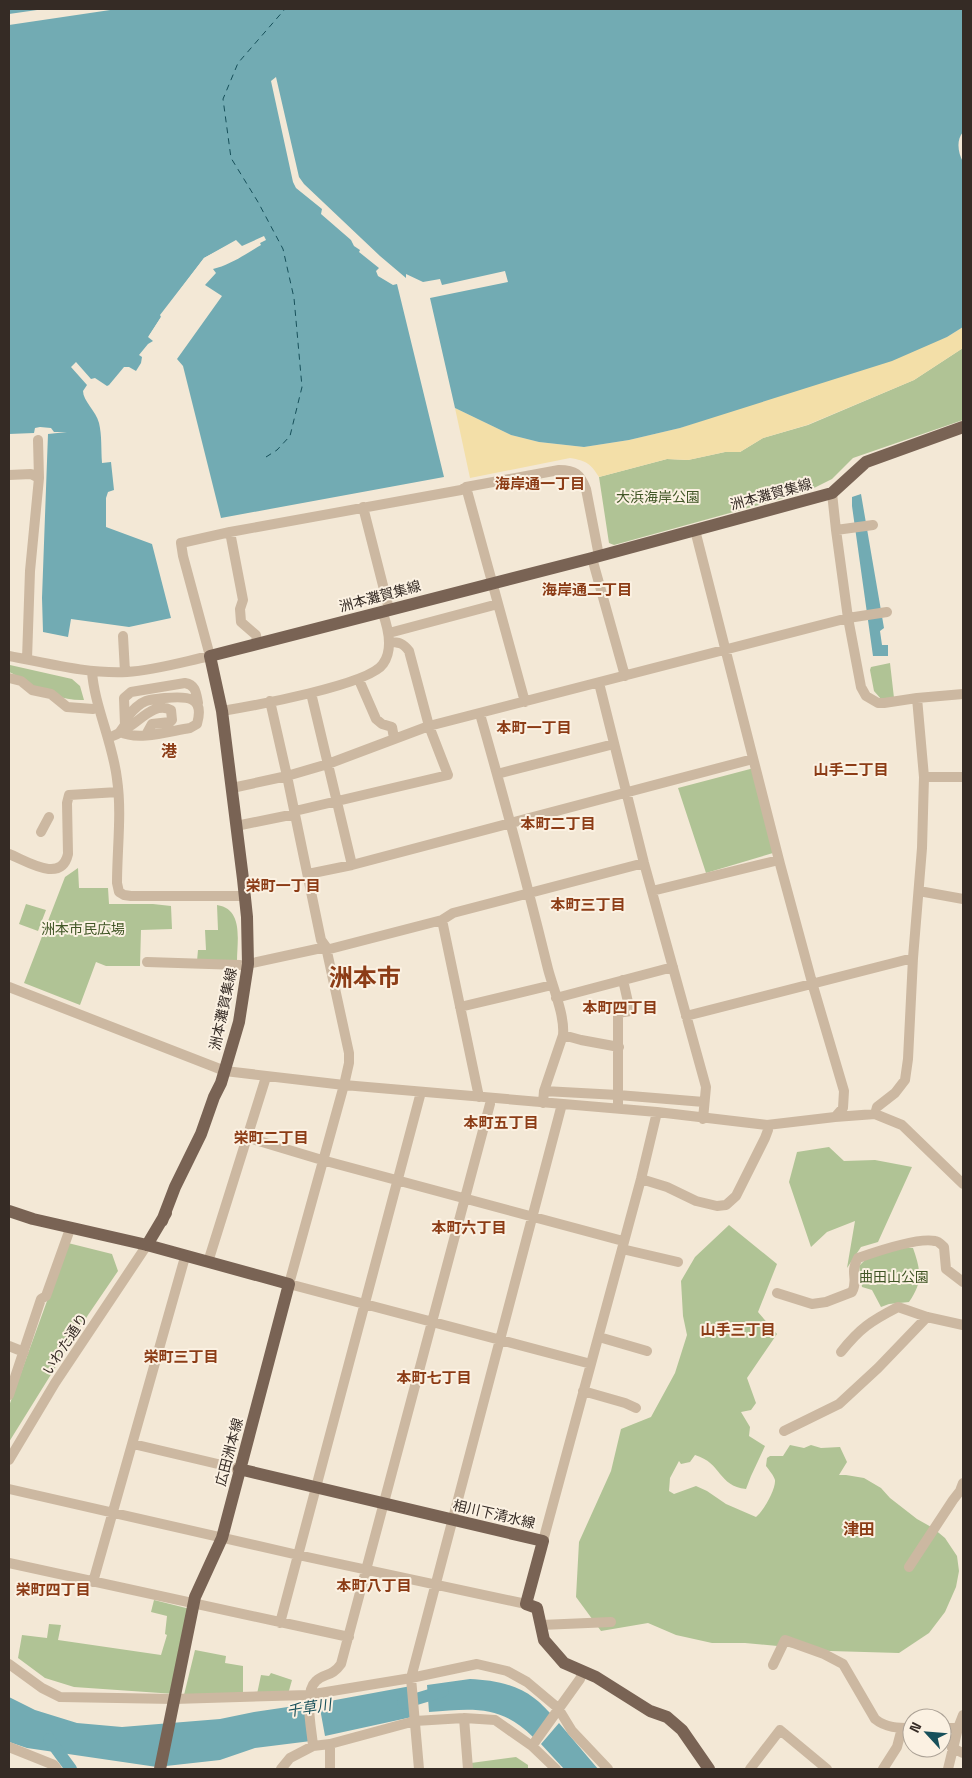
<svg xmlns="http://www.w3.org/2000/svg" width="972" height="1778" font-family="'Space Grotesk','Noto Sans JP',sans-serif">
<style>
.green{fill:#b0c395}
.sand{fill:#f3dfa8}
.water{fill:#72abb3}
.pier{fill:#f3e8d6}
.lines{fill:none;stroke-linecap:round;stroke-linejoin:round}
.river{stroke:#72abb3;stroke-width:12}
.ferry{stroke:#17505a;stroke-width:1;stroke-dasharray:6 5;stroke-linecap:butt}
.minor{stroke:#ccb8a1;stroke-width:10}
.major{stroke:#796354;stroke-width:12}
.labels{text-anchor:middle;stroke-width:4;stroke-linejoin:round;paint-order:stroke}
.street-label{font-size:14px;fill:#352b25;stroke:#fbf1e2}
.park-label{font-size:14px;fill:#415626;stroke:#fbf1e2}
.neighbourhood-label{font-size:15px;font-weight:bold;fill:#8c3c16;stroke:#fbf1e2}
.water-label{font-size:15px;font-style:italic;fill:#17505a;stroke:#fbf1e2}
.quarter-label{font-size:16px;font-weight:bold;fill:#8c3c16;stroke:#fbf1e2}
.town-label{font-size:24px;font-weight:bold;fill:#8c3c16;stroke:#fbf1e2}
</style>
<rect width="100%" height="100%" fill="#f3e8d6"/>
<path class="green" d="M963,348V420L853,458L832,479L806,492L614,545L609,543L599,477L667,459L688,460L725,452H740L763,438L808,425L914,380Z
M890,663L894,698L881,699L874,691L870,670L871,667Z
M10,665L72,679L80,686L84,700C66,701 45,693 29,685C21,681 19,676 9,672Z
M754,768L773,853L706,873L678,788Z
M78,868L79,888H108L109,904H153L171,906L172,929L141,930L140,966H106L96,962L80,1005L24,983L65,877Z
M26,904L46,910L38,931L19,924Z
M217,905C244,909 237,941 237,961H197L198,950H206L205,930H218Z
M829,1147L844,1161L875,1160L912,1167L878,1242L861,1247L847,1268L855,1221L827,1232L811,1247L789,1182L797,1152Z
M729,1225L777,1264L758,1312L777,1334L747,1378L756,1403L751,1410L741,1412L750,1427L749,1436L765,1446L751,1476L746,1489C718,1486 722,1463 695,1455L690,1462L681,1464L679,1461L670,1478L669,1491L674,1494L696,1486L707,1491L726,1504L756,1517C763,1512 776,1489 775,1480C774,1476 769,1470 766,1466L767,1458L770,1456H783L790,1445L804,1448L811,1445L821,1448L840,1447L847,1462L839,1475H846L864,1478L881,1488L890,1498L917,1519L933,1528L945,1538L957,1556L959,1571L956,1587L945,1612L929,1633L899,1653L830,1651L745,1643H712L676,1635L648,1623L601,1631L576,1597L579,1542L611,1471L621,1429L651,1417L675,1373L687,1335L683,1316L681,1281L695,1257Z
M68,1243L112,1254L118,1271L88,1315L9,1442V1406Z
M900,1248H913C921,1271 923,1282 909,1302L889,1304L881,1307L872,1290L862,1287L859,1266L866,1259Z
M154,1600L190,1609L175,1694L74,1687L45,1678L18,1658L22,1635L47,1638L49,1624L61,1625L58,1640L161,1655L167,1635L165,1634L167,1616L151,1612Z
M195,1650L226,1656L225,1663L243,1666V1695H184Z
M271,1673L292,1680L288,1694H257L261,1675L269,1676Z
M516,1757L528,1765V1769H472L471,1763Z"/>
<path class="sand" d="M963,327V348L914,380L807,425L763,438L740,452H725L688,460L667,459L599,477C590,463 587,461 570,458L470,478L455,408L511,435L539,442L584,447L629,440L680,428L947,337Z"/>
<path class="water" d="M9,9H963V132C956,140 958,153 963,162V327L947,337L892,361L680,428L629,440L584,447L539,442L511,435L455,408L430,298L508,282L505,271L442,285L440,279L423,282L406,274V278L380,256L304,184L299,177L276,77L271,81L293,182L296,188L322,209L321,214L351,240L354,246L360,250L359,252L379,268L376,271L378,276L393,285L397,284L444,477L221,518L183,366L177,359L222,296L205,285L216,273L213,269C230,265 246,254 261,245L260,243L266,240L264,236L242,246L236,240L204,258L160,315L161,317L148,337L153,341L148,344L139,355L142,357L141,363L136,371L129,367H124L109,385L107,386L95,378L91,379L76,362L71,367L87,385L83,391C83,401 96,411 99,423C102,435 101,450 102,463L111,462L114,490L108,492L106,498V527L152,544L171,618L129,627L71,619L68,637L43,632L42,598L48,434L67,432H54L51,428L40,427L35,428L34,433L9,434Z
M861,494L884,628L880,631L882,645H888V656H873L852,506V497Z
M470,1679C492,1680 517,1684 534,1698C540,1702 546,1709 551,1714L533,1737C500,1704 472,1709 429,1712L427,1685Z
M411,1686L412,1717L325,1736L319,1703Z
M9,1697L35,1710L77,1723L122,1727L220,1719L254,1712L308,1704L311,1741L255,1748L220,1760L157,1767L27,1748L9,1742Z
M559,1723L598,1769H564L541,1744Z"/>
<path class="pier" d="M44,9H117L9,25V14Z
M236,241L241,246L236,243L206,259L163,315V318L151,336L155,342L149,336L161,317V315L204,258Z"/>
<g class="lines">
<path class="river" d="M403,1703L443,1691
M49,1739L71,1769"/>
<path class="ferry" d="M266,457L277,450L290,436L302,387L294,298L283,249L258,202L231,158L223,99L238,63L285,9"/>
<path class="minor" d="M38,440L39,478
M9,475L31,474L39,478L30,571L27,659
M466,487L525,702
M363,507L389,609
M695,530L780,864L813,986L844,1091L843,1108L835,1117
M836,530L873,525
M230,532L243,600L240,609L241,622L256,635L257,643
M592,558L625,676
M887,612L848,618L861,687L866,696L878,703H884L917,698L963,694
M389,633L498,604
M123,636L125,672
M9,656C47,663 87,674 127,672C155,670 182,662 210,656L183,556L181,543L230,532L461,490L466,487L559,470C575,470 580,474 586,489L599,556
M92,671C94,705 113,743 117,779C122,813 117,849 117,883L119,892L124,895L131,896H245
M9,678L21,681L32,690L51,694L67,707L93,709
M359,680L376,719L382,724L392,727L394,738
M599,683L644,863L706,1087L703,1119
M311,693L352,865
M222,711C252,706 369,685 383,664C394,649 388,627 382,611
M480,714C504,798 527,883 548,969C553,988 565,1016 563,1035L544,1091L543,1103
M127,728C140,721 155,701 171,710L172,720L170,722L152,724L146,735
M109,737C116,736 121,732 127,728L128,716C133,710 138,704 146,701C152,699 159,699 165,698C187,696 205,696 197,724L190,728C170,731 139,741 120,732L125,725L124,698L131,692L185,683C196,685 196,693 198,703
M497,774L614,744
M924,777H963
M232,788L287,776L270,701
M295,811L448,775L429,726L409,651C403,643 399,642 389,642
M236,826L295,814
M41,832L49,817
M9,854C27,861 61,884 68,854L67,803L69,795L118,792
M308,874L352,865L753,759
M652,891L779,860
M919,891L963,899
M442,920L479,1097
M326,950L442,920L453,913L644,863
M147,962L240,965
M248,964L326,947
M9,987L225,1071L344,1085L349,1063V1053L326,947L321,940L287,776L328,764L429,726L848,618L836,530L832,493
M556,998L673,967
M460,1007L552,985
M686,1016L913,958
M563,1035L581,1040L619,1047
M544,1091L618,1095L704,1102
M618,1104V1013L630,1011L623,980
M875,1114L877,1107L895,1093L905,1080L908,1059L913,958L922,848L924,777L917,698
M246,1137L322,1160L623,1241
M641,1179L667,1187L696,1201L717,1206L726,1205L736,1196L765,1138L768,1130L767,1125
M622,1249L678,1262
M208,1262L266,1077
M777,1293L812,1304L826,1302L852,1292C859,1279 849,1273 858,1258C875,1252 917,1237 935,1241C938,1241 942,1245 944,1247L946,1269L963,1282
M599,1337L647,1351
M9,1346L24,1352
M841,1352C860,1328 871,1321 898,1307L927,1317L963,1325
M591,1364L289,1284L344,1085L657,1112L767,1125L835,1117L875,1114L902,1125L963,1184
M583,1391L625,1403L636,1408
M9,1395L41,1299L46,1296L70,1229
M784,1431L839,1404L878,1368L927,1317
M133,1444L239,1469
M9,1460L55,1383L147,1245
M9,1489L298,1555L526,1604
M543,1541L641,1179L657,1112
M9,1563L349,1637
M909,1567L953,1500L960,1491L963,1483
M93,1582L185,1257
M280,1623L421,1092
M541,1625L611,1622
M9,1664L42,1688L60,1697L174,1699L308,1695L411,1678L477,1664L507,1671L527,1682L558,1708L572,1731L608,1769
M773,1665L785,1640L824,1654L843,1664L875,1719C886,1728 898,1728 912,1728
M464,1718L468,1769
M942,1728H958
M313,1746C312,1730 303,1693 316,1681C324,1673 332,1677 341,1664L490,1104
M532,1746L580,1679L583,1671
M9,1747L54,1765L57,1769
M952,1748L963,1753
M281,1769L290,1758L313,1746L330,1744L415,1721L464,1718L495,1720L532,1746L556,1769
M330,1769V1744
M419,1769L411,1678L562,1104
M750,1769L780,1730L827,1769
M883,1769L897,1747L902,1728
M948,1769L958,1728L963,1715"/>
<path class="major" d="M9,1211L33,1219L147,1245L289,1284L222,1538L195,1597L160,1769
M162,1221L175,1187L201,1134L214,1097L221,1083L239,1022L248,964L247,917L243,879L222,711L210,656L592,558L832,493L866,462L963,427
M147,1245L166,1213
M239,1469L543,1541L526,1604L537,1608L544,1640L564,1663L596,1677L650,1711L667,1717L682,1730L709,1769"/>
</g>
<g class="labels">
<g class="street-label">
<text transform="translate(771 494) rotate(-15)" y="5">洲本灘賀集線</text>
<text transform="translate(380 596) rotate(-15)" y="5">洲本灘賀集線</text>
<text transform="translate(223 1009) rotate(-78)" y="5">洲本灘賀集線</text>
<text transform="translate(65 1344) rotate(-57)" y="5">いわた通り</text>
<text transform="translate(229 1452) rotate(-75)" y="5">広田洲本線</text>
<text transform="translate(494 1514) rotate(13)" y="5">相川下清水線</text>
</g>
<g class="park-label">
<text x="658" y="502">大浜海岸公園</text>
<text x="83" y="934">洲本市民広場</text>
<text x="894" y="1282">曲田山公園</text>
</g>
<g class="neighbourhood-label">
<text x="540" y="489">海岸通一丁目</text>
<text x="587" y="595">海岸通二丁目</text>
<text x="534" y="733">本町一丁目</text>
<text x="851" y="775">山手二丁目</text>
<text x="558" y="829">本町二丁目</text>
<text x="283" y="891">栄町一丁目</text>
<text x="588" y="910">本町三丁目</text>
<text x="620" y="1013">本町四丁目</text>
<text x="501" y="1128">本町五丁目</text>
<text x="271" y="1143">栄町二丁目</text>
<text x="469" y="1233">本町六丁目</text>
<text x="738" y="1335">山手三丁目</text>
<text x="181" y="1362">栄町三丁目</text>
<text x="434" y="1383">本町七丁目</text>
<text x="374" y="1591">本町八丁目</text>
<text x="53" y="1595">栄町四丁目</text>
</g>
<g class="water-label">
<text transform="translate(309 1708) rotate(-9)" y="5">千草川</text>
</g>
<g class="quarter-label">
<text x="169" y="757">港</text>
<text x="859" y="1535">津田</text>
</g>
<g class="town-label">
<text x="365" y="986">洲本市</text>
</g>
</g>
<rect width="972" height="1778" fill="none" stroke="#352b25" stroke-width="20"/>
<g transform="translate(927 1733) rotate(296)"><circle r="24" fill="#fbf1e2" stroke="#aca296"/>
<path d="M0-4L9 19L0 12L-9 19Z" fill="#17505a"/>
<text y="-8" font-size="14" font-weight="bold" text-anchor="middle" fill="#352b25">N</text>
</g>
</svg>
